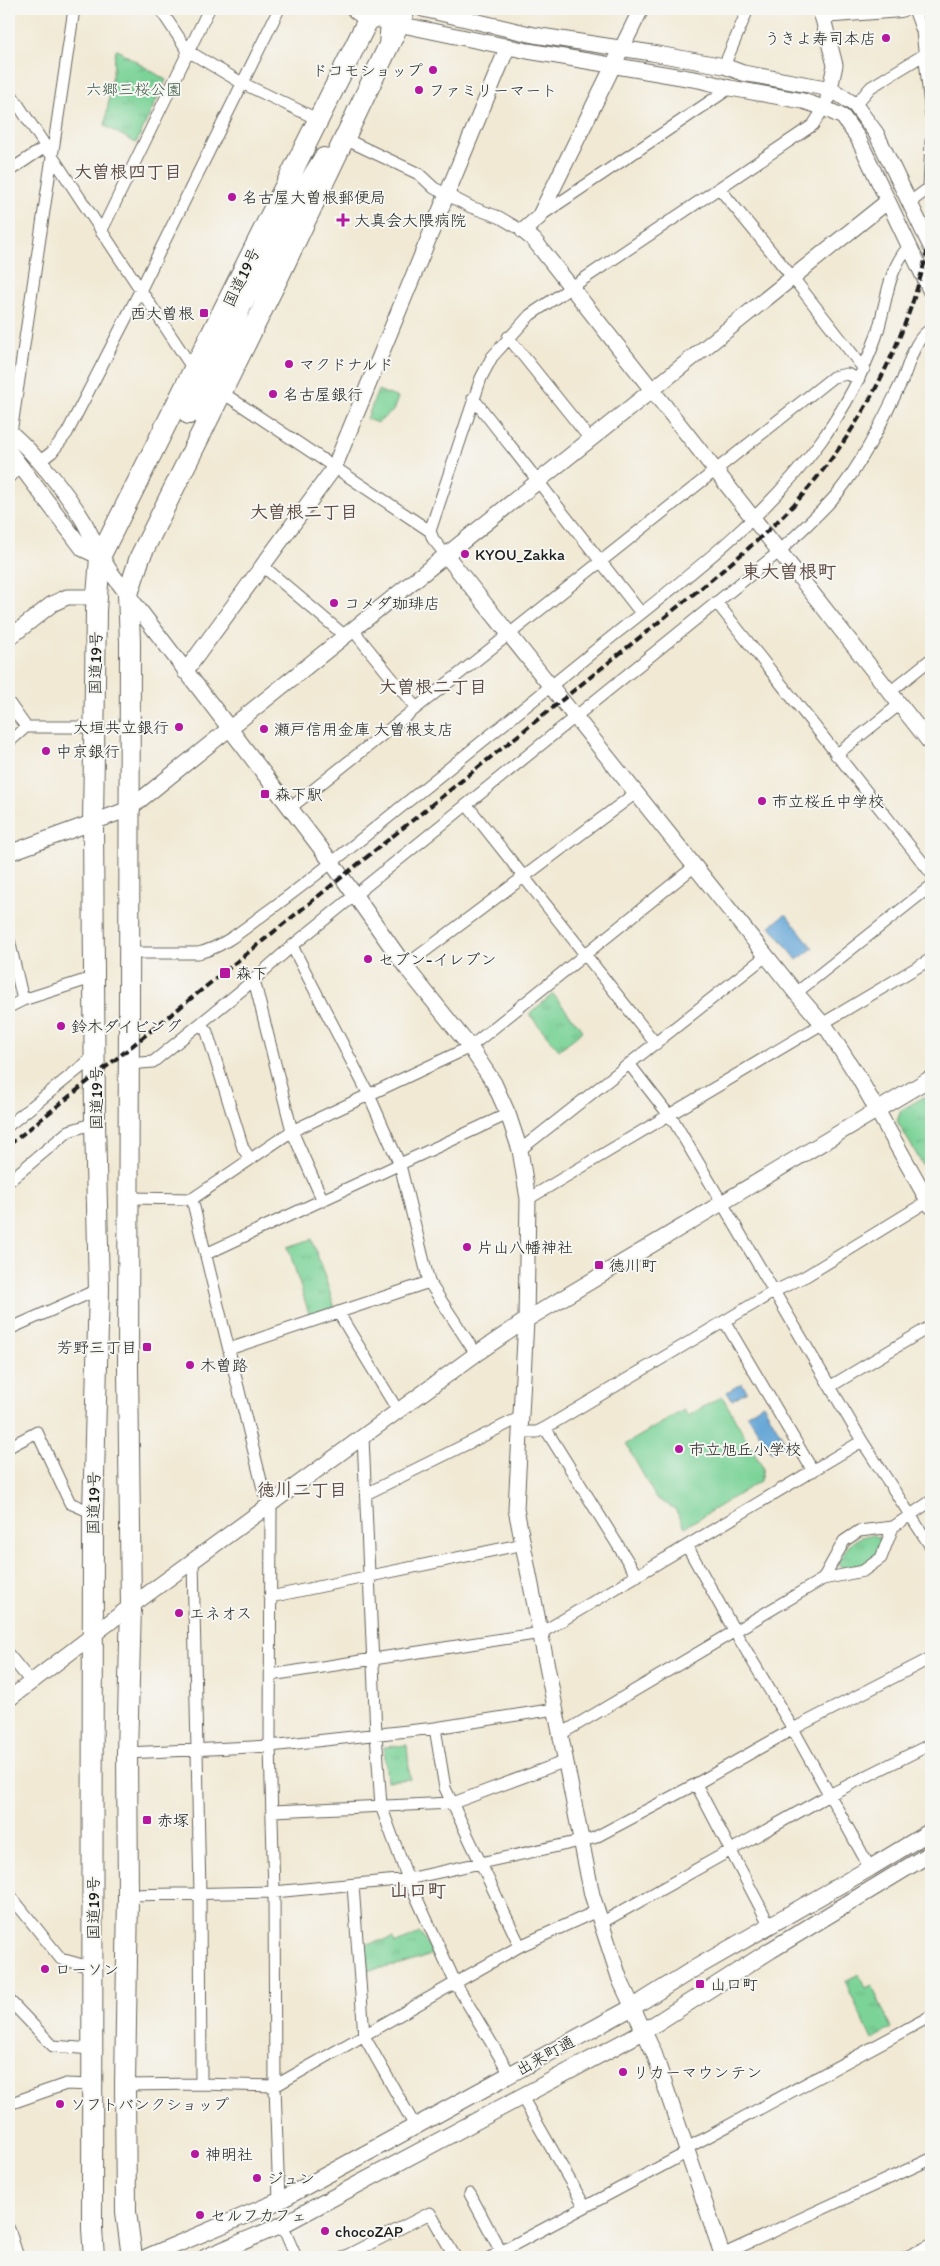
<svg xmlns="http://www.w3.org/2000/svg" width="940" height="2266" font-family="Itim,'Klee One',sans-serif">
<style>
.grass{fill:url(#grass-tufts);stroke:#4c785a}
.pitch{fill:#7cd398;stroke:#4c785a}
.water{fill:#62a4d6;stroke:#3f6079}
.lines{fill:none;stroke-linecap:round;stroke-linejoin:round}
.minor-casing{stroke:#67645c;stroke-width:13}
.tertiary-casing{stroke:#67645c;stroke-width:17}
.secondary-casing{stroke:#67645c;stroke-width:18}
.primary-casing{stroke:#67645c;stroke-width:21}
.trunk-casing{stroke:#67645c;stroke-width:22}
.minor{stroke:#fff;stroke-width:11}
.tertiary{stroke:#fff;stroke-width:15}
.secondary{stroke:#fff;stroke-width:16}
.primary{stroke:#fff;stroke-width:19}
.trunk{stroke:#fff;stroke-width:20}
.rail{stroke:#1c1c1c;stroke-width:4;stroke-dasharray:8 4;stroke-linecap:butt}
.poi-dot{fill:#b5179e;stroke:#f6f6f2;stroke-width:2}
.labels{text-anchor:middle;stroke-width:4;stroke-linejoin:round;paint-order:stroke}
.poi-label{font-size:16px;fill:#1c1c1c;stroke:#f6f6f2;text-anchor:start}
.park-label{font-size:16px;fill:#3e5c47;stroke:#f6f6f2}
.street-label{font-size:16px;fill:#1c1c1c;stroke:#f6f6f2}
.neighbourhood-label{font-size:18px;font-weight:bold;fill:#5d4b42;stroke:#f6f6f2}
.quarter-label{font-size:19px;font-weight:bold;fill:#5d4b42;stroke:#f6f6f2}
</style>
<defs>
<pattern id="grass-tufts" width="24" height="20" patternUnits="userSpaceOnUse" patternTransform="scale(1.25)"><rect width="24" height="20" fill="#7cd398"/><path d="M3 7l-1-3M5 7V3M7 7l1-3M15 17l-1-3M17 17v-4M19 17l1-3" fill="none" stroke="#6bb582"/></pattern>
</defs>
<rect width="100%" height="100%" fill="#f6f6f2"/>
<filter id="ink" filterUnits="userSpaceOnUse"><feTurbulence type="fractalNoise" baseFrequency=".02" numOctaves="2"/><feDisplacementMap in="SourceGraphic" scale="10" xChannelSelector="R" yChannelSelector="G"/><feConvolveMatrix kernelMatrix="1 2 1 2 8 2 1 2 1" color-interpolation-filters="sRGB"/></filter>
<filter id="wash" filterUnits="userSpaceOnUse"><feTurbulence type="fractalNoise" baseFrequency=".0096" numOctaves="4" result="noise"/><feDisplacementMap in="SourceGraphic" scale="20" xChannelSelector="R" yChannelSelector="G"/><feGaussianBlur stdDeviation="1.12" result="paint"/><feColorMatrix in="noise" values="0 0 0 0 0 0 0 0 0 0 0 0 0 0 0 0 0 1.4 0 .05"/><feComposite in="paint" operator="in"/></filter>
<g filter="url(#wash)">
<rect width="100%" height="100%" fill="#f1e9d4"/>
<path class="grass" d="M116,49L166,80L136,143L105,126Z
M378,390L398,398L393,411L377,423L367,419Z
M553,994L583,1031L559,1050L529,1014Z
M931,1093V1179L897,1121L901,1110Z
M312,1239L335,1308L310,1317L288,1247Z
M873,1535L879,1538C886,1558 858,1570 841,1567L838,1563C846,1547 854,1536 873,1535Z
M407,1745L410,1779L387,1781L384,1747Z
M420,1933L434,1954L401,1965L368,1970L366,1944L394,1938L395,1944Z
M859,1974L866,1988L872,1985L891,2028L872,2040L845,1981Z"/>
<path class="pitch" d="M722,1396L763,1468L760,1481L685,1527L675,1509L656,1498L626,1444L684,1410L688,1416Z"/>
<path class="water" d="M786,914L813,948L797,960L770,926Z
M742,1383L747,1391L732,1400L727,1392Z
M763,1404L786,1443L771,1452L747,1414Z"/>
</g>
<g filter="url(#ink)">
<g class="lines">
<defs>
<path id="minor" d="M160,9L188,51L242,83L317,119
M914,9L922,31L931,116
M724,66L748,9
M9,91L195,372
M855,105L871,87L930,51
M345,139L419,174L434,188L471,207L499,217L523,231
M9,171L45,147
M719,188L793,278L864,369
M909,203L929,188L931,141
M540,216L730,88
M101,232L209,9
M508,337L590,439
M220,391L430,531
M473,398L641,613
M11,433L74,9
M39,462L52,452L67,433L140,291L279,9
M9,477L21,468
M445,554L433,539L430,531L481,378L492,357L530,315L813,125L824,108
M264,567L345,636
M717,603L931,873
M353,630L416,708
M890,692L931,659
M9,703L26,727
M9,742L26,727H94
M836,755L900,704
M467,805L656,1044
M289,809L833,377L847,374L859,379
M9,940L23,1000
M292,946L369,1095L400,1165L429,1282L476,1354
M129,953H198C222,948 244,929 264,914C313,879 359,841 406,803C477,746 548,688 619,631C691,574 766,517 821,441C844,409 863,374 876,337C887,305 886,272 909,246
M405,966L637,792
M254,980L292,1131L323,1201
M796,993L931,886
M9,1007L23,1000L95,977
M201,1024L207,1032L243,1148L250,1159
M129,1064L153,1062L243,989L292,946L780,551C799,532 820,514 837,494C864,461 883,419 902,381C910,363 913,340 931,329
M630,1065L675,1123L862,1441L931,1547
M9,1125L96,1055
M520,1150L767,955
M9,1181L69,1131L95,1123
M129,1198L192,1199L292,1131L470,1047L695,866
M192,1199L264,1493L271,1503L270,1746L274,1892L275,2086L279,2201
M528,1199L931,959
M206,1254L508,1114
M338,1312L398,1411
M725,1322L813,1471
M9,1329L99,1289
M229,1349L429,1282
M831,1386L931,1326
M545,1428L637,1576
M520,1432H537L545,1428L775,1291L806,1276L928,1201
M363,1437L376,1733L381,1806L408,1879L456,1984L510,2074
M9,1447L37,1432L70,1503L93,1513
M366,1494L521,1417
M687,1546L734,1630L793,1729L870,1868
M193,1560L200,1894L201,2084
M823,1579L844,1541L859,1531L893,1527L931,1501
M270,1597L524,1544
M9,1655L31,1682
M271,1675L541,1633L862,1441
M435,1728L445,1788L520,1946
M561,1734L823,1579L863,1571L881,1558L893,1527
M127,1753L270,1746L435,1728L555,1709
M696,1784L770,1926
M273,1811L453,1803L566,1761
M353,1885L364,2036L415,2126
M9,1894L61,1959L93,1968
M128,1895L274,1892L408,1879L594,1838L696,1784L793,1729L931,1658
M601,1923L829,1795L931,1744
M9,2000L53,2046L92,2049
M125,2085L201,2084L275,2086L520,1946L597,1911
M522,2097L585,2207
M9,2104L66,2084L92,2085
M687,2148L931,2016
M470,2194L501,2252
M282,2225L296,2257
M9,2229L18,2257
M722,2255L931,2159
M344,2257L430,2213L455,2257
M491,2257L688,2152
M906,2257L931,2245"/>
<path id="tertiary" d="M423,9L534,35L652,53L724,66L743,73L831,89L855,105L876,133L931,247
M641,9L539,217L523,231L534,240L931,744
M822,15L835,65L828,98
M369,18L528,51L699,80L730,88L803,101L824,108L843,117L858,138L931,292
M9,431C36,455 64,489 83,520C93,538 100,557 112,574L332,863L405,966L470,1047L494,1083L508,1114L520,1150L528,1199L526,1320L516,1509L592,1895L620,1980L654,2053L723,2257
M9,451L83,549L100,557
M445,554L796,993L828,1030L860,1080L931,1206
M9,638L52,604L67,597H96
M185,672L334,468L508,46
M9,853L129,809L888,201
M9,1699L131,1606L476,1354L526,1320L931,1078"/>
<path id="secondary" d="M820,9L822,15L901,9
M147,2257L279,2201L633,2007L692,1970L870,1868L931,1831
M206,2257L282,2225L644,2031L771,1950L931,1853"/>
<path id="primary" d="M391,42L406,9"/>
<path id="trunk" d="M243,303L289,215L324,158
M189,414L222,352L247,292
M94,2257L92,2229L93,1513L99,1289L95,1123L93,823L96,610L100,557L369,18L357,9
M132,2257L126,2212L125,2085L128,1895L127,1753L131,1606L128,1369L130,642L128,594L140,557L279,276L389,45L391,23L389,9"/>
</defs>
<use href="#minor" class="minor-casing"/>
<use href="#tertiary" class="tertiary-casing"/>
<use href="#secondary" class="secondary-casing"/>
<use href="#primary" class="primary-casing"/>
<use href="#trunk" class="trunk-casing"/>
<use href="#minor" class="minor"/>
<use href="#tertiary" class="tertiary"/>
<use href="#secondary" class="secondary"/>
<use href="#primary" class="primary"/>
<use href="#trunk" class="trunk"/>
<path class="rail" d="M926,9L931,28
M9,1145L711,580C748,549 785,518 815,480C873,409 912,324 931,235"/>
</g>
</g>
<g class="poi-dot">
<circle cx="886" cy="38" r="5"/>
<circle cx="433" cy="70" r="5"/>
<circle cx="419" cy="90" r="5"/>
<circle cx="232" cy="197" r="5"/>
<path d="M340.5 212.5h5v5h5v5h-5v5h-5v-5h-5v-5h5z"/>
<rect x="199" y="308" width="10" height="10" rx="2.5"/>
<circle cx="289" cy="364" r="5"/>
<circle cx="273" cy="394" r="5"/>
<circle cx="465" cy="554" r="5"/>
<circle cx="334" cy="603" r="5"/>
<circle cx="179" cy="727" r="5"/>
<circle cx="264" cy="729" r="5"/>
<circle cx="46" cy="751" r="5"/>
<rect x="260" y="789" width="10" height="10" rx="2.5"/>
<circle cx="762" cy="801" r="5"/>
<circle cx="368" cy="959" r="5"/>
<rect x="219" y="967" width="12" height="12" rx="2.5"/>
<circle cx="61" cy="1026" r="5"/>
<circle cx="467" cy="1247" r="5"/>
<rect x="594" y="1260" width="10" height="10" rx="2.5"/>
<rect x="142" y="1342" width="10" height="10" rx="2.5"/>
<circle cx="190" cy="1365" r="5"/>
<circle cx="679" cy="1449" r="5"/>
<circle cx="179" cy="1613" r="5"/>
<rect x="142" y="1815" width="10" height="10" rx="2.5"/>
<circle cx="45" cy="1969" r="5"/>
<rect x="695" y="1979" width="10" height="10" rx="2.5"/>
<circle cx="623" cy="2072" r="5"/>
<circle cx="60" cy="2104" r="5"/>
<circle cx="195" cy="2154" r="5"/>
<circle cx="257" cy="2178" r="5"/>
<circle cx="200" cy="2215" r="5"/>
<circle cx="325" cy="2231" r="5"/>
</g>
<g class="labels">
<g class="poi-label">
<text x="876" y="44" text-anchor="end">うきよ寿司本店</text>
<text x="423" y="76" text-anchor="end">ドコモショップ</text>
<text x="429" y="96">ファミリーマート</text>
<text x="242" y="203">名古屋大曽根郵便局</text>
<text x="354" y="226">大真会大隈病院</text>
<text x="194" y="319" text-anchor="end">西大曽根</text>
<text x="299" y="370">マクドナルド</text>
<text x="283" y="400">名古屋銀行</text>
<text x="475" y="560">KYOU_Zakka</text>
<text x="344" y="609">コメダ珈琲店</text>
<text x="169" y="733" text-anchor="end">大垣共立銀行</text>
<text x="274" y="735">瀬戸信用金庫 大曽根支店</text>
<text x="56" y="757">中京銀行</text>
<text x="275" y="800">森下駅</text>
<text x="772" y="807">市立桜丘中学校</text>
<text x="378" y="965">セブン-イレブン</text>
<text x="236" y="979">森下</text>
<text x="71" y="1032">鈴木ダイビング</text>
<text x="477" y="1253">片山八幡神社</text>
<text x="609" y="1271">徳川町</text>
<text x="137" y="1353" text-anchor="end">芳野三丁目</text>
<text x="200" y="1371">木曽路</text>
<text x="689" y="1455">市立旭丘小学校</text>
<text x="189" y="1619">エネオス</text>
<text x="157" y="1826">赤塚</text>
<text x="55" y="1975">ローソン</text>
<text x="710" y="1990">山口町</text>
<text x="633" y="2078">リカーマウンテン</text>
<text x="70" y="2110">ソフトバンクショップ</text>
<text x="205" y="2160">神明社</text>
<text x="267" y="2184">ジュン</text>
<text x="210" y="2221">セルフカフェ</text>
<text x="335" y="2237">chocoZAP</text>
</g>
<g class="park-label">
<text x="134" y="95">六郷三桜公園</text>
</g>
<g class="street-label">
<text transform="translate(241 277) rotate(-64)" y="6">国道19号</text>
<text transform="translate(95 663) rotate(-89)" y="6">国道19号</text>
<text transform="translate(96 1098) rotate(-90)" y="6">国道19号</text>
<text transform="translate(93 1503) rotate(-89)" y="6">国道19号</text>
<text transform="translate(93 1908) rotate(-90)" y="6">国道19号</text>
<text transform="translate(545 2055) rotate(-29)" y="6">出来町通</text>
</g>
<g class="neighbourhood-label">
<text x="128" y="178">大曽根四丁目</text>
<text x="304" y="518">大曽根二丁目</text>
<text x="433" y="693">大曽根二丁目</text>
<text x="302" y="1496">徳川二丁目</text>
</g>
<g class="quarter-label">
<text x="789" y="578">東大曽根町</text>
<text x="418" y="1897">山口町</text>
</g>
</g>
<rect width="940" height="2266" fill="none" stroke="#f6f6f2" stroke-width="30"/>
</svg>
